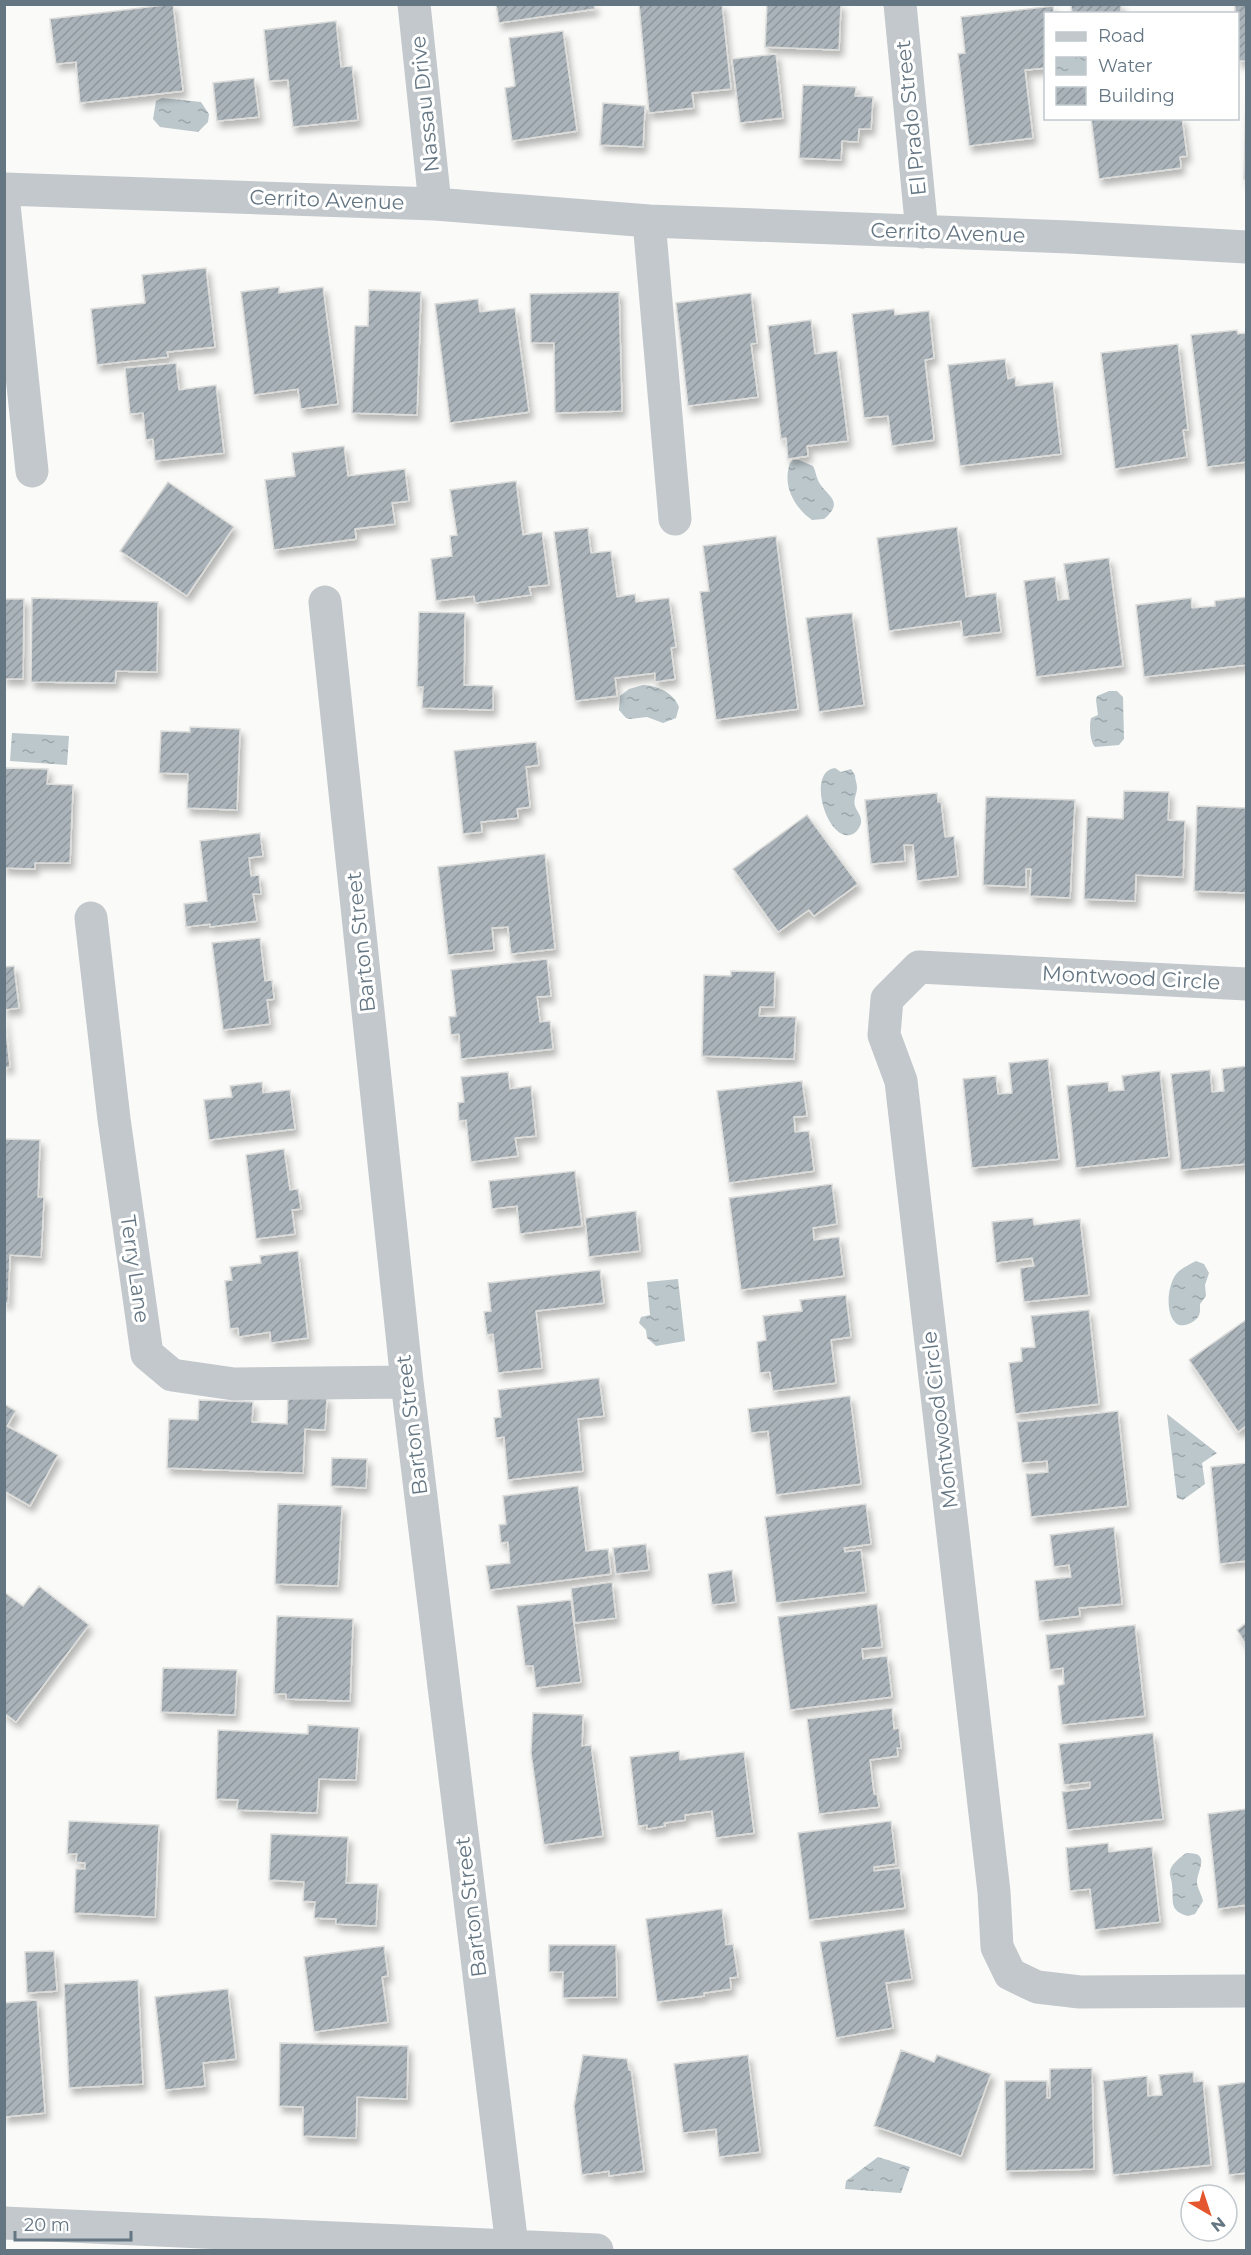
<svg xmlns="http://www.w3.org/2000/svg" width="1251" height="2255" font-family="Montserrat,sans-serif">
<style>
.water{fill:url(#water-ripples)}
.building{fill:url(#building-hatch);stroke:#dcdcda;stroke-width:1.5;filter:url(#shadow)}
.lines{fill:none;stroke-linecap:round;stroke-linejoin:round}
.street{stroke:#c3c8cc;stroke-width:33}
.labels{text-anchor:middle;stroke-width:6;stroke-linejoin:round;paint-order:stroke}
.street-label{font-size:21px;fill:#657683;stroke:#fff}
</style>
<defs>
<pattern id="water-ripples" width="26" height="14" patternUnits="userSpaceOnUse" patternTransform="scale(1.5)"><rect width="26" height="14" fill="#bbc7cb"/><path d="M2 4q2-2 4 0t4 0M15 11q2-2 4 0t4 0" fill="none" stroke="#9ca6aa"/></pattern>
<pattern id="building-hatch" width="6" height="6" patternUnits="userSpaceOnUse" patternTransform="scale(1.5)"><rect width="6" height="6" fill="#aab3b9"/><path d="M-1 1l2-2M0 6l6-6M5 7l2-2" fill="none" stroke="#8e969c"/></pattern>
<filter id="shadow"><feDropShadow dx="3.5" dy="6" stdDeviation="3" flood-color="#0004"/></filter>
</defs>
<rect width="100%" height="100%" fill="#fafaf8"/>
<path class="water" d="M162,98L201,102L209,114L208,122L198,132L160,127L153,119L156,101Z
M793,460H799L813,466C816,471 816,478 820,484C829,497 844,502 824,519L812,520C794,507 782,486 790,463Z
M643,685C658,686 673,692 679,707L676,718L663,723L647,717L630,719L626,718L619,710L620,696L629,689Z
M1109,691H1117L1123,697L1124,739L1119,745L1095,747C1090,741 1089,727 1091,718L1098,715L1096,700L1097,696Z
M12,733L69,736L67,765L10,761Z
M835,768L841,772L851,769L855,775C855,780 857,783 857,788C857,794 853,799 855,806C857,812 862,816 861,823C860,827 857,832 853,834C828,846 805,771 835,768Z
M1196,1261L1204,1264L1209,1273L1205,1285L1206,1296L1200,1304C1200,1312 1201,1316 1194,1321C1165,1341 1162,1286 1179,1271C1184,1267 1190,1264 1196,1261Z
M678,1279L685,1341L656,1346L647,1338L646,1330L639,1323L641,1317L650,1315L647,1282Z
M1167,1414L1217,1453L1202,1463L1205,1484L1183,1500L1177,1498Z
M1186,1853C1212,1852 1197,1870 1197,1882C1197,1888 1202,1895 1203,1901L1195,1914L1188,1916C1168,1911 1174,1900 1172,1885C1172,1880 1169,1875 1170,1871C1171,1864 1181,1857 1186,1853Z
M878,2157L910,2167L901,2193L845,2189L846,2181Z"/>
<path class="building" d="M173,4L183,91L80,103L76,62L56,64L50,19Z
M496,4H594L595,9L499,23Z
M639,4H722L731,89L692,93L694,108L649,113Z
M767,4H841L839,50L765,47Z
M1071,4H1121V14H1072Z
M1235,4H1246V61H1238V14H1235Z
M1053,6L1054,14H1046V68L1025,70L1033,138L969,146L958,54L965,53L961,17Z
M336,21L341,67L352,66L358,120L293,127L288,80L269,81L264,30Z
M563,31L577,131L512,141L505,88L515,86L509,38Z
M776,54L783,118L740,123L732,59Z
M254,78L259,117L217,121L213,83Z
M803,85L856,87L855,96L873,97L871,129H859L858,142L842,141L841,160L799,158Z
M1246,95V179H1244Z
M603,103L645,106L643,147L600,145Z
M1091,118H1182L1187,156L1180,157L1181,168L1099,179Z
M206,268L215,347L167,352L168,357L97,365L91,309L145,303L142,275Z
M279,287V293L323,287L338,404L301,409L298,389L254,395L241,292Z
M369,290L421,292L417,415L352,413L355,326H368Z
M619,292L622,411L555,413L554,343H531L530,294Z
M751,293L757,343L751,344L758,397L688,406L676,303Z
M478,299L480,312L515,308L529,412L450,423L435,304Z
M894,309L895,315L929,311L934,358L925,360L934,440L892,446L888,416L864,418L852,314Z
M811,320L815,354L837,351L848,441L807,446L808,456L788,459L786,438L781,439L768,326Z
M1237,330L1238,334L1246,333V469V462L1207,467L1191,335Z
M1178,344L1188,430H1183L1187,457L1115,469L1101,353Z
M1005,359L1008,379L1015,377L1016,386L1053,382L1061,454L960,466L948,365Z
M176,363L179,390L216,385L224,453L155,461L153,439L146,440L143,413L130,414L125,368Z
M344,446L348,476L405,469L409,501L392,503L395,524L355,529L356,539L274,550L265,480L295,476L292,453Z
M516,481L523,535L542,532L549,585L529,587L531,595L475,603L474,596L436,601L431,559L452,556L450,536L457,535L450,490Z
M168,482L234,527L187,596L120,551Z
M957,527L966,597L996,593L1001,632L963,637L961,621L889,631L877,538Z
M588,528L591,553L611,551L617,597L635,594L636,602L669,598L676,647L671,648L675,679L655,682V673L615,678L617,696L575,701L554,532Z
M776,536L798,709L716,720L700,592L709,591L703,546Z
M1109,558L1123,666L1036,677L1024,581L1055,577L1058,600L1069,599L1064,564Z
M1246,597V665L1144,677L1136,605L1191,598L1192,608L1215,606V601Z
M32,598L158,602L157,672L116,671L115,683L31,682Z
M4,599H24L23,679H4Z
M419,612L465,613L464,685L493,686V710L422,708L423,687H417Z
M852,613L864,705L819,712L806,618Z
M190,727L240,729L237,810L187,808L188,774L159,773L161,731L190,732Z
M536,742L539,765L526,767L530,807L517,809L518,818L481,822L482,832L463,834L454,751Z
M4,768L48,769L47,784L73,785L70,863H35V869L4,868Z
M1124,791L1169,792L1168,820L1185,821L1183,877L1136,875L1135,901L1084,899L1087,817L1123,819Z
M937,793L938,802H941L945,837L954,836L958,876L917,881L913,845H904L905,861L871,864L865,800Z
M986,797L1075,800L1070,898L1030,896L1031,869H1026V887L983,885Z
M1197,806L1246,808V893L1194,891Z
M807,815L858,884L814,916L809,910L778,932L733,869Z
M260,833L263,856L249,858L251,876L259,875L261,894H253L257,921L210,927V924L186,927L184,904L207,901L200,841Z
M545,854L555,949L511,954L508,927L492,928L494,950L448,955L438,867Z
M260,938L265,981L272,980L274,999L267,1000L270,1024L223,1030L212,943Z
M547,959L551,996L537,997L540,1022L550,1021L553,1049L461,1059L459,1034L451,1035L449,1017L456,1016L451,970Z
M14,966L19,1008L4,1010V967Z
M731,971L775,972L774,1007H760L759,1016L796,1017L794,1059L702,1056L704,975L731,976Z
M4,1013L10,1067L4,1068Z
M1048,1059L1059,1159L972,1168L963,1079L996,1076L998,1094L1012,1093L1009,1063Z
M1246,1066V1164L1181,1170L1171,1074L1210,1070L1212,1092L1224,1091L1222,1069Z
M1160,1071L1169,1157L1076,1168L1067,1086L1108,1082L1109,1091L1124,1090L1122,1076Z
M508,1072L510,1089L531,1086L536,1136L515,1138L518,1156L471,1162L466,1120L459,1121L458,1103L464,1102L461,1077Z
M802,1081L807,1116L794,1117L795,1132L809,1131L814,1171L729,1183L717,1091Z
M262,1082L263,1093L290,1090L295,1129L209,1140L204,1100L232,1097L230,1086Z
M4,1139L40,1140L38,1197H44L41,1257L10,1255L8,1303H4Z
M284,1149L290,1190L298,1189L301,1209L292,1210L295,1234L256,1239L246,1155Z
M575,1171L582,1226L520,1234L517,1206L492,1209L489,1181Z
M832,1184L837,1224L813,1228L814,1240L839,1237L844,1276L741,1290L729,1198Z
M636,1211L640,1251L589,1257L585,1218Z
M1033,1218L1034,1225L1080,1219L1089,1295L1024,1302L1020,1268L1034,1266L1032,1258L996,1263L992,1222Z
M298,1251L308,1338L271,1343L270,1332L239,1337L238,1328L230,1329L225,1281L232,1280L230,1267L261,1263L260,1256Z
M600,1270L604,1303L536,1311L542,1368L498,1373L493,1334L487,1335L484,1312L491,1311L488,1283Z
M846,1295L851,1337L831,1340L836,1383L773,1391L770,1372L760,1373L757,1342L766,1340L763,1316L802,1311L800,1300Z
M1089,1310L1099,1404L1015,1414L1009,1363L1022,1361L1021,1348L1035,1347L1031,1316Z
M1246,1320V1426L1238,1432L1189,1360Z
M599,1378L604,1416L578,1419L583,1471L508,1480L504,1437L496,1438L494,1418L501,1417L498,1390Z
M288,1395L327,1397L325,1430L305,1429L303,1473L167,1468L169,1419L198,1420L199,1400L253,1402L252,1422L287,1424Z
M850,1396L861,1484L776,1495L768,1431L751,1433L748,1409Z
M4,1404L16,1411L7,1426L58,1455L30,1506L4,1491Z
M1118,1411L1128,1506L1031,1517L1026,1474L1048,1472L1047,1461L1022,1463L1017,1422Z
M332,1458L367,1459L366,1488L331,1486Z
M1246,1463V1561L1220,1564L1211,1467Z
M578,1486L586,1551L608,1549L611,1574L490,1590L486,1566L510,1563L508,1542L501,1543L499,1525L506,1524L503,1496Z
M278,1504L342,1506L338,1586L275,1584Z
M866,1504L871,1544L844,1548L845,1552L861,1550L866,1592L776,1603L765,1517Z
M1114,1527L1122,1604L1079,1608L1080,1616L1039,1621L1035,1581L1071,1577L1069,1565L1054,1567L1050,1535Z
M646,1544L649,1570L616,1574L613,1548Z
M732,1570L736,1602L712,1605L708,1574Z
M612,1582L616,1618L575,1623L571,1588Z
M39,1586L89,1625L16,1722L4,1713V1592L23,1606Z
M571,1600L581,1682L536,1688L533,1666H525L517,1606Z
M877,1604L882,1647L862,1649L863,1659L887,1656L892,1697L790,1710L778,1617Z
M277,1616L353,1619L350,1701L286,1699V1694H274Z
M1246,1623V1645L1237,1630Z
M1135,1625L1145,1716L1062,1725L1058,1686L1064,1684L1063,1668L1050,1670L1046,1635Z
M163,1668L237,1670L235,1715L161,1712Z
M892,1708L894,1729L899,1728L901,1748H897L898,1756L870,1760L874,1794H877L879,1807L819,1814L807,1719Z
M533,1713L583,1715L582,1746L591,1745L603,1836L544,1845L531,1753Z
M308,1725L359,1728L356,1780L319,1779L317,1813L237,1810L238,1800L216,1799L218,1730L308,1734Z
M1153,1733L1163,1819L1067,1830L1062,1792L1090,1788V1782L1064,1785L1059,1744Z
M679,1751L680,1760L744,1752L754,1833L716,1838L712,1811L685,1815V1820L664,1823L665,1826L647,1829V1825L638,1826L630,1757Z
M1246,1809V1905L1218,1909L1208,1814Z
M69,1821L159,1825L155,1917L74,1913L76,1869H85V1863L76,1862L77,1854H67Z
M891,1821L896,1864L874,1867V1871L900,1868L905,1908L809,1920L798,1833Z
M271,1834L348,1837L346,1883L378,1884L376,1926L336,1924V1919L314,1918L315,1902L303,1901L304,1882L269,1880Z
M1108,1843L1109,1852L1152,1847L1160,1922L1095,1930L1090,1889L1070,1891L1066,1848Z
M722,1909L726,1945L733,1944L738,1977L730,1978L731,1989L704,1993V1996L657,2002L646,1919Z
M904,1929L912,1979L886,1983L893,2028L836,2038L820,1942Z
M549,1945H616L617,1997L563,1998V1972H549Z
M384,1946L388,1976L382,1977L388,2022L314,2032L304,1957Z
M54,1951L57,1991L27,1993L25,1952Z
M138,1980L143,2084L69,2088L64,1984Z
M228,1989L236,2059L203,2063L205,2086L165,2090L155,1997Z
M37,2000L45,2113L4,2117V2003Z
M280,2043L408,2046L407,2099L357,2097L356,2138L303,2136V2107L279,2106Z
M901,2050L934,2062L937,2055L991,2074L961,2156L874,2126Z
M583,2055L627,2059L629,2070L631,2069L644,2171L609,2176V2171L582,2175L574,2106Z
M748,2055L760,2152L719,2157L716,2129L683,2133L674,2064Z
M1092,2068L1094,2169L1006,2171L1005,2081H1047V2098H1050V2069Z
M1193,2072L1194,2082L1203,2081L1211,2165L1113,2175L1103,2081L1147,2076L1148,2096L1162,2095L1159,2075Z
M1246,2082V2173L1229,2175L1218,2086Z"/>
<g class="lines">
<path class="street" d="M414,4L435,204
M900,4L922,232
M4,189L435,204L649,221L1069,237L1246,247
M4,205L32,471
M649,221L675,519
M325,602L407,1382L512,2246
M91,918L114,1119L147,1354L172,1375L234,1384L407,1382
M1246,984L919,967L887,999L884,1035L901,1081L994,1892L997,1947L1010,1974L1037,1987L1080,1992L1246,1991
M4,2223L597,2250"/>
</g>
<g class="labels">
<g class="street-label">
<text transform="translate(425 104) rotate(-96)" y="7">Nassau Drive</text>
<text transform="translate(911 118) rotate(-96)" y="7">El Prado Street</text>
<text transform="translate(327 200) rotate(2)" y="7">Cerrito Avenue</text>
<text transform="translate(948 233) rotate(2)" y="7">Cerrito Avenue</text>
<text transform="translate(361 942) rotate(-96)" y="7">Barton Street</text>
<text transform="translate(1131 978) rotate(3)" y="7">Montwood Circle</text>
<text transform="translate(135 1269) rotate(82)" y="7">Terry Lane</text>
<text transform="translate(940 1420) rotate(-97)" y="7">Montwood Circle</text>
<text transform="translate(412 1425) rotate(-97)" y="7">Barton Street</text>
<text transform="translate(471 1907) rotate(-97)" y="7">Barton Street</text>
</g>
</g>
<rect width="1251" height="2255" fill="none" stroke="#657683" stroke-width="12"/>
<rect x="1044" y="12" width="195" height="108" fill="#ffffff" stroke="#c1c8cd" stroke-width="1.5"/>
<rect x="1056" y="32" width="30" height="9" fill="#c3c8cc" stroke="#c1c8cd" stroke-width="1.5"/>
<text x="1098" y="42" font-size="18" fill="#657683">Road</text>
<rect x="1056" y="57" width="30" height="18" fill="url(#water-ripples)" stroke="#c1c8cd" stroke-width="1.5"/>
<text x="1098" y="72" font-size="18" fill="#657683">Water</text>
<rect x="1056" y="87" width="30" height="18" fill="url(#building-hatch)" stroke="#c1c8cd" stroke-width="1.5"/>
<text x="1098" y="102" font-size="18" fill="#657683">Building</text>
<g transform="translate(1209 2213) rotate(141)"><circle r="28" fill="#ffffff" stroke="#c1c8cd" stroke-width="1.5"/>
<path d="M0-4.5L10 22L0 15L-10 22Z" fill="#e4572e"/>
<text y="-9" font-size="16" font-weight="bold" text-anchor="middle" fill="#657683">N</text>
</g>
<path d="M15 2231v9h116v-9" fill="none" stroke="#657683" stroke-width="3"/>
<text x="24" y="2231" font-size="18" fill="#657683" stroke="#ffffff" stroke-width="4.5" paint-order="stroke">20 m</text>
</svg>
